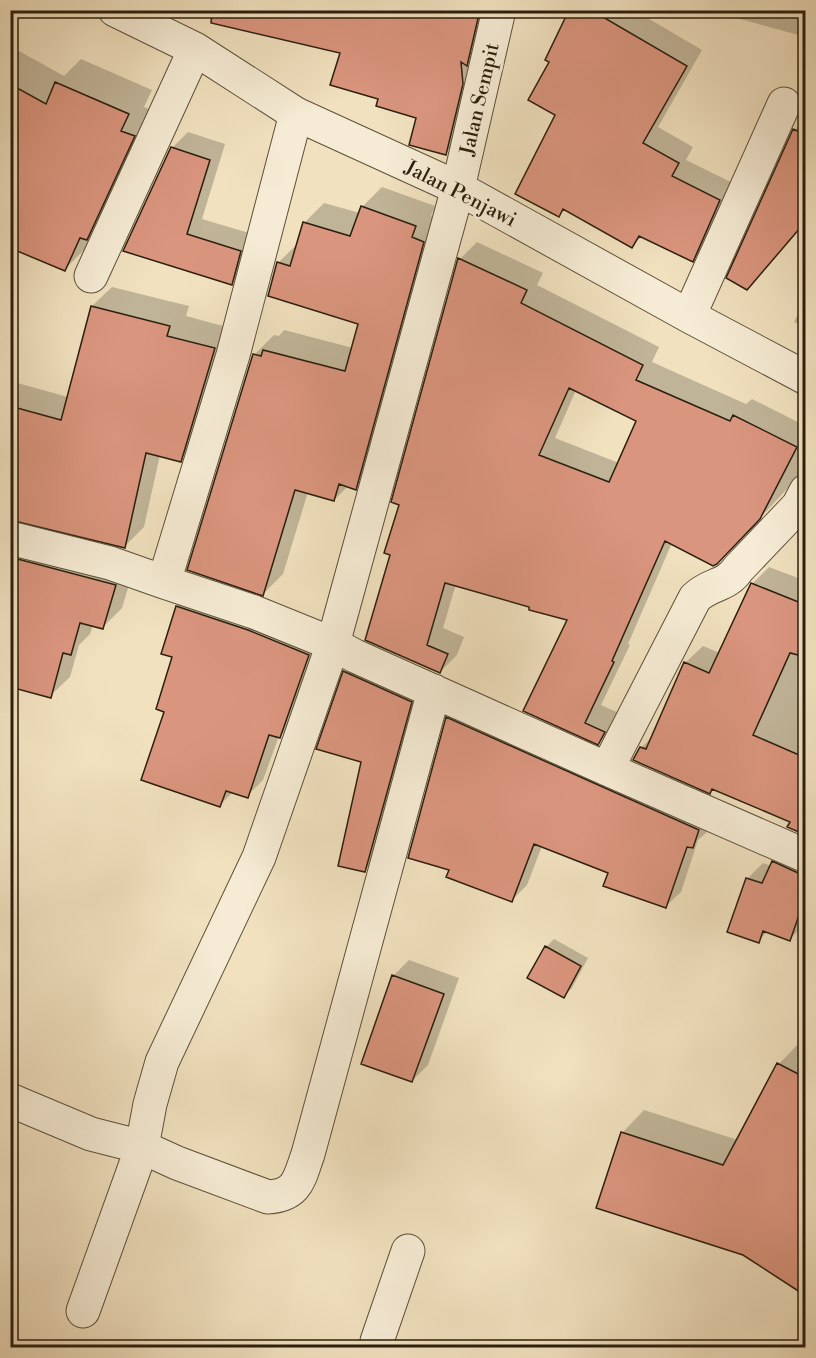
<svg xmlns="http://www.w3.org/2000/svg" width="816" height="1358" font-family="'Libre Bodoni',serif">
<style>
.shadow{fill:#0003;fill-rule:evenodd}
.building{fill:#da957e;stroke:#2b1f0e;stroke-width:1.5;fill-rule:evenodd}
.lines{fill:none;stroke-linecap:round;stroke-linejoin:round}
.minor-casing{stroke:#5c503a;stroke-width:35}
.minor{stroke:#f6ecd5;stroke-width:33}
.labels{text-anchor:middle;stroke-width:6;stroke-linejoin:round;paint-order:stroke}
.street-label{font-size:20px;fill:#2b1f0e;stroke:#f6ecd5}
</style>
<rect width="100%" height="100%" fill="#f1e1bf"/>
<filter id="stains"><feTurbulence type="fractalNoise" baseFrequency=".00333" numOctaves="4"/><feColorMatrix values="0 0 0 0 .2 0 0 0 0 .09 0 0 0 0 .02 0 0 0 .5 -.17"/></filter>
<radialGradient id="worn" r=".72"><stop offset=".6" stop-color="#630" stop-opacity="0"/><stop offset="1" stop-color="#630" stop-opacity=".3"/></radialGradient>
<path class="shadow" d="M199,10H495L467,132L446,153L418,117L380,98L341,52L221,20Z
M571,10H634L702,50L658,127L693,147L686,160L735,184L708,244L692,260L642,236L632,246L566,209L559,215L557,114L551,61Z
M707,10H806V38L802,37V36Z
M10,46L64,76L81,59L152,90L144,107L158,112L89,245L65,269L10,246Z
M806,119V222L763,272L747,288L794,130Z
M188,132L225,144L202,219L256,235L247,267L231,283L125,250L172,148Z
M382,187L435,206L431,216L443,222L375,468L355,488L348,486L334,500L308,492L283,574L263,594L254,355L274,335L279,336L284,330L353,348L360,323L278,263L298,243L304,223L324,203L360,213L362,207Z
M477,242L543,273L537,285L659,347L652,362L746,404L752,399L806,426V471L801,472L799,476L737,543H672L628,644L630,645L601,705L621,714L615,726L598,743L525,710L569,619L456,584L443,628L464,637L457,655L440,672L366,639L391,554L401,504L393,501L460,259ZM576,390L638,421L619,463L555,438Z
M112,287L189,306L186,316L234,329L200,440L180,460L160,455L144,527L124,547L11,518V523L135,565L122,608L102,628L93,625L90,634L79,645L70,677L50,696L10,685V381L68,397L92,306Z
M806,298V328L794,322Z
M769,567L806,581V834L792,821L714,788L710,792L641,748L655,734L685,663L703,646L720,653L752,584Z
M193,591L324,639L296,720L280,736H279L263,780L247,796L234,791L220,805L166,711L174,656L177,606Z
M361,656L427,686L381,854L365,870L363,761L345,672Z
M462,703L713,815L707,832L698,840L681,892L666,906L610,872L542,846L527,885L512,900L451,869L448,718Z
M789,846L806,854V923L790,939L768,931L758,941L747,879L763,863L771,866L773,862Z
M554,939L588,958L572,988L564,996L546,947Z
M409,960L459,978L428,1065L412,1081L393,976Z
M801,1041L806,1043V1287L622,1133L644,1110L738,1140L779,1064Z"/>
<path class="building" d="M212,10H480L467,66L461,62L463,84L446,155L409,145L416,118L376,106L378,99L330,85L340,53L211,23Z
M569,10H591L687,66L643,143L679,163L672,176L720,200L693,262L639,236L632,248L563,209L559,217L515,194L555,115L528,100L549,62L545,60Z
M55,82L129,114L121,131L135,136L87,240L80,238L65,271L10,248V84L46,104Z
M793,129L806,135V221L747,290L726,278Z
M171,147L210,160L187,234L241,251L232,285L123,251Z
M361,206L416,226L412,237L424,242L356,490L339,484L334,501L295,490L263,596L187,570L253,354L261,356L263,350L345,371L358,324L268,296L277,262L290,266L303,222L350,236Z
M458,258L527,290L521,303L643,365L636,380L730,421L733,415L797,447L760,519L717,564L713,566L665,541L612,661L614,662L585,723L605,732L598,745L523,711L567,620L529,610V607L445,583L427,645L448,654L440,673L365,640L390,555L384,553L399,505L391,502ZM569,388L636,421L609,482L539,455Z
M91,306L170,326L167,336L215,348L181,462L146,453L125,548L10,520V406L61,420Z
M10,557L116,585L103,629L80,623L71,655L63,653L51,698L10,687Z
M751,583L806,605V657L790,653L753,735L806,758V835L787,827L790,822L712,789L710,794L633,760L640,747L646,749L684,662L709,673Z
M176,606L248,630L309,655L280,738L269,735L248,798L226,791L220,807L141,780L164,712L156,709L172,657L161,654Z
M343,671L412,702L365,872L338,866L361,762L316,749Z
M446,717L699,830L693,848L687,847L666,908L603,886L608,873L534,844L512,902L446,877L449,870L408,858Z
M772,861L798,873L806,874V895L790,941L763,931L759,943L727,932L746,878L762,883Z
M545,946L581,966L564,998L527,978Z
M392,975L444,994L412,1082L361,1064Z
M777,1063L806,1078V1296L743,1255L596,1208L621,1132L723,1165Z"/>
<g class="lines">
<defs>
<path id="minor" d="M115,10L195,49L296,114L458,188L689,316L806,378
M91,276L195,49
M689,316L784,104
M10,538L110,563L164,582L254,612L333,644L355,656L607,769L806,856
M164,582L233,355L296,114
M607,769L695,598C710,583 726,587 738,569L798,506L806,491
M10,1100L91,1134L142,1147L150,1104L162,1062L259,857L333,644L458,188L499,10
M83,1311L142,1147L177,1163L268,1197C298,1195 299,1179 308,1154L434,691
M377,1348V1341L408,1251"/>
</defs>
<use href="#minor" class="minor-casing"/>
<use href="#minor" class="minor"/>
</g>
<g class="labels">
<g class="street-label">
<text transform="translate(479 99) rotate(-77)" y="7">Jalan Sempit</text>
<text transform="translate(461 193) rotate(27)" y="7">Jalan Penjawi</text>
</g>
</g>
<rect width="816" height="1358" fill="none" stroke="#f1e1bf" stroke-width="36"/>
<rect x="12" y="12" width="792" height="1334" fill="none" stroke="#2b1f0e" stroke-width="3"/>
<rect x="18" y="18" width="780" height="1322" fill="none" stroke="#2b1f0e" stroke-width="1.5"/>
<rect width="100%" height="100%" filter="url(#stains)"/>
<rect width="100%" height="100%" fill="url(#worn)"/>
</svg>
